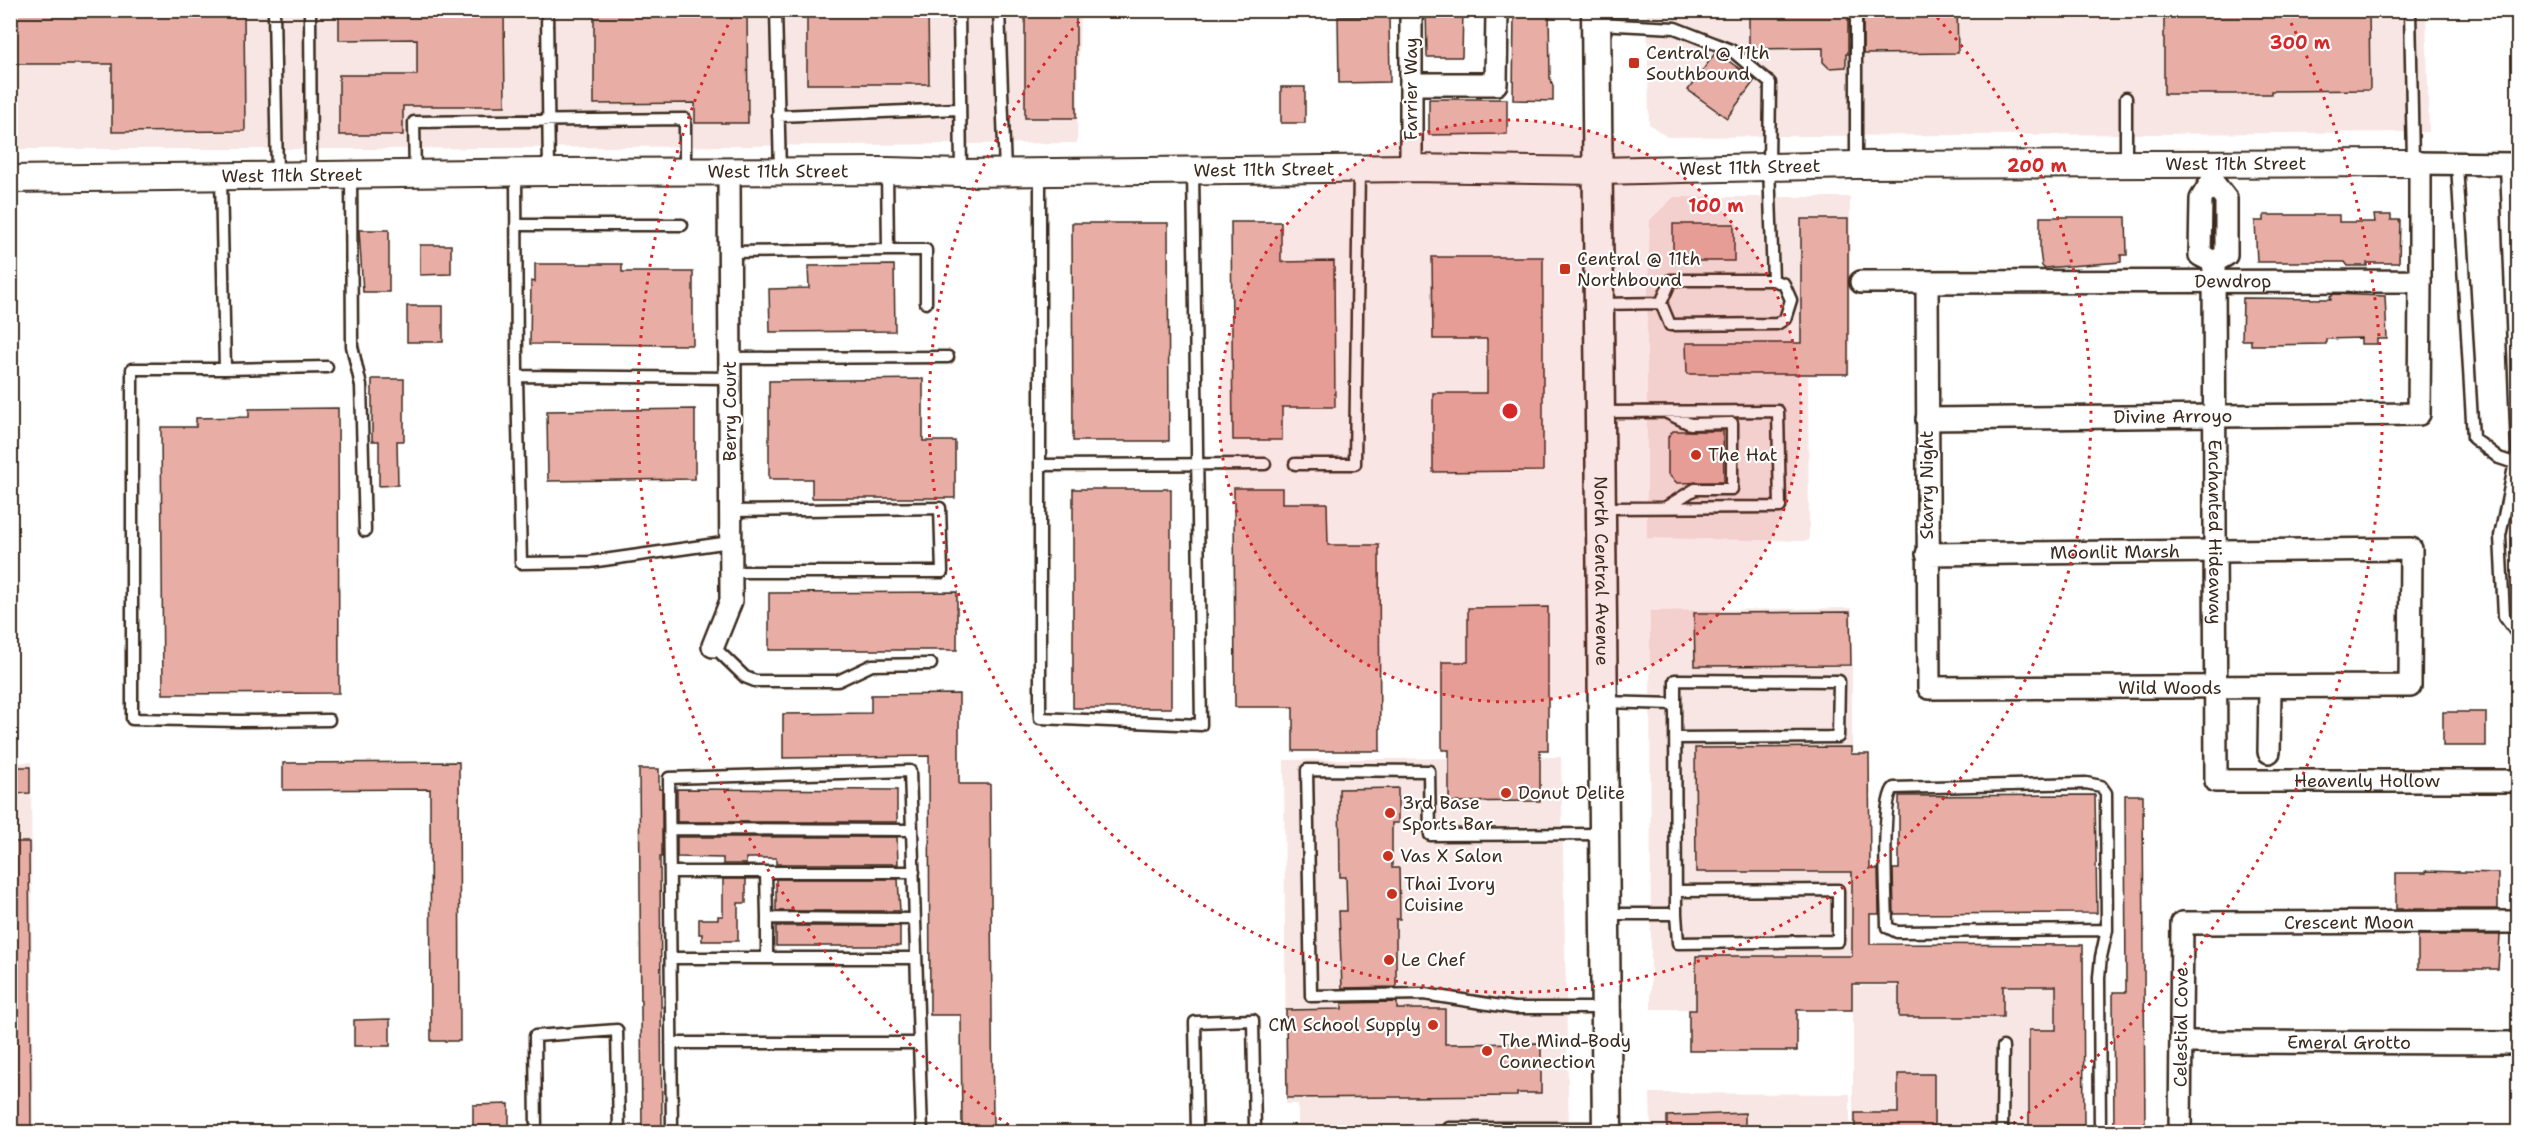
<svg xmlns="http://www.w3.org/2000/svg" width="2529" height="1143" font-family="'Shantell Sans',sans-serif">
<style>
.built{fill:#f8e6e4}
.building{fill:#e8ada5;stroke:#3b2a1e;stroke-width:1.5}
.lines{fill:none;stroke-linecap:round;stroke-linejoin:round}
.service-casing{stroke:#3b2a1e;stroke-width:15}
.minor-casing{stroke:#3b2a1e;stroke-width:26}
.tertiary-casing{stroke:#3b2a1e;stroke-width:30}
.secondary-casing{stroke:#3b2a1e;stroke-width:33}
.service{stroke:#fff;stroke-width:10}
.minor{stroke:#fff;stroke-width:21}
.tertiary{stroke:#fff;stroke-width:26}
.secondary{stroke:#fff;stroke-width:28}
.ring{fill:none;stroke:#d62828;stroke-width:3;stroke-dasharray:3 6}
.poi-dot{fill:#c8321e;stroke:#fff;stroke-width:2}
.labels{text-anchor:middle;stroke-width:4.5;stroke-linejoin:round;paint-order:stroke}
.poi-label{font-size:18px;fill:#3b2a1e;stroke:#fff;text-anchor:start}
.street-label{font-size:18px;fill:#3b2a1e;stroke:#fff}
.centre{fill:#d62828;stroke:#fff;stroke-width:3}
.ring-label{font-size:18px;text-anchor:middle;font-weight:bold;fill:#d62828;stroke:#fff;stroke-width:4.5;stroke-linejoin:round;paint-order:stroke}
</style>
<rect width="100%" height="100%" fill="#fff"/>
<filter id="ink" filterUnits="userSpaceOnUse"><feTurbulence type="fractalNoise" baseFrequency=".0167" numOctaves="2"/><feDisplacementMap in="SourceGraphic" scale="12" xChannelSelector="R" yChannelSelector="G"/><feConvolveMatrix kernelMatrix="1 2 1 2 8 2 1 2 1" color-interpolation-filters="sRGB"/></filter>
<g filter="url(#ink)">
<path class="built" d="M10,11H1080L1077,143L386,149H11Z
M1647,11H2426L2429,132L1667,137L1649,124Z
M1674,197H1850V374L1808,376L1809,541L1647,538V331L1650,220Z
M1852,608V1010L1651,1009L1650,611Z
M1561,757L1569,1132H1298V1104H1286L1284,760Z
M31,762L33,1132H11L10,763Z
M1853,986L2055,987L2056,1132H1853Z
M1650,1093L1850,1094V1132H1651Z"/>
<path class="building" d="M10,10H244L245,131L112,132V64H16L10,58Z
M339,10H504L505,106H403V135H339V75H417V39L339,40Z
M594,10H747L748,123H695V103L594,104Z
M807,10H928L929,84H807Z
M1025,10H1076V118H1025Z
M1426,10H1463L1462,57H1427Z
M1514,10H1549L1550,78L1553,86V101L1513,100Z
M1749,10H1848V54H1846V67L1829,68L1823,62V48L1749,49Z
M1863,10H1957L1958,53L1863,54Z
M2164,10H2369L2370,90L2271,91V94H2164Z
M1389,16L1390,82L1339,83L1338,17Z
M1716,52L1755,80L1727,118L1688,90Z
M1281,87H1305V123H1281Z
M1429,99H1507V134L1429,135Z
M2264,215H2339V222H2375L2374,215H2391V220H2400L2399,263H2367V266H2348L2345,262H2257L2255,221H2264Z
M2040,217H2126L2127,255H2121V262L2044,268L2042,266L2040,251Z
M1801,219H1848V374H1687L1686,343H1801Z
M1231,222H1281V262L1334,261L1335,407H1282V440H1233Z
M1072,223H1168L1169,441H1073Z
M1673,224H1734V261H1673Z
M359,230H389V292H363Z
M420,245H451V274L420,275Z
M1432,257H1543V471L1433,472V393H1487V339H1433Z
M535,264H622V272H693V345L530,344L531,281L535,282Z
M894,265L895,331L770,332L769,289L809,288L808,266Z
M2334,294L2385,296L2387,339H2377V344H2361V338L2326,339V344L2268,345H2251V340H2242L2243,298L2331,299L2330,296Z
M407,306H443V342H407Z
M372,379H404V441H397L398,485L379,486V441H372Z
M923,379V441H955V498H812V479H769V381Z
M338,408L339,693L163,694L161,427H196V418L249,417V409Z
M695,409V479L548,481L547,411Z
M1673,431H1723L1724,482L1677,483L1668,474V437Z
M1234,488H1282V503H1327L1328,545H1379L1380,751H1293V707H1235Z
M1073,489H1171V708H1073Z
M957,592V650H769V593Z
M1548,607V750H1540V801L1449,802V750H1442V662H1468V608Z
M1850,612L1851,665L1695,666L1694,613Z
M959,694V784H990L993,1129H962L961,1015H930L929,756L783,758V714L871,713V695Z
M2443,712H2486V746H2443Z
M1851,747V754H1869L1870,869H1878L1879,914H1870V944L2083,945L2084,1132H2029V1030H2056V986H2003V1017H1899V984H1852V1010H1797V1051H1689V1010H1696V956H1852V872H1696L1695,748Z
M459,762L460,1041H431L430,789L283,790V763Z
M10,767H30V793L10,794Z
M639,769H659V789H662V857H660L662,1132H642Z
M1398,788V823H1392V868H1399L1400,919H1396V987L1342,988L1339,911H1347L1346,877H1340L1339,789Z
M677,789L897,790V822H677Z
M2095,795L2097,913L1894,914L1893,869H1899V796Z
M2125,795H2143L2145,1132H2114L2113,992H2126Z
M677,837H897L898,864H776V858H746V864H723V858L677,857Z
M10,842H29L31,1131H10Z
M2426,871L2498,873V909H2396V873H2426Z
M723,879H746V903H738V941H702V934H699V919H718V916H723Z
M776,879H898L900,911H776Z
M776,926H900V946H776Z
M2418,935H2500L2498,969H2418Z
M1397,1002V1009H1445V1044L1541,1043V1093H1517V1096L1287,1098L1286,1010L1342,1009V1003Z
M390,1019V1046H354V1020Z
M1898,1074H1934V1132H1855V1113H1898Z
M509,1104V1132H473V1105Z
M1745,1113V1132H1667V1116Z"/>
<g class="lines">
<defs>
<path id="service" d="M274,10L277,175
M310,10L311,175
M547,10L549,172
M776,10L780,172
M959,10L961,172
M999,10L1005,172
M2410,10L2413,162
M1597,24L1675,28L1731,50L1770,83L1769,166L1773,280
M2126,98V164
M778,116L959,109
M2457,164L2473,438L2499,458L2514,463
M1856,165V10
M2506,165L2517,452L2500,536L2504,616L2518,635
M1040,171V718L1201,725L1193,171
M516,173L517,376
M415,174L414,122L685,119V171
M351,175L352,346L361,386L365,531
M221,177L225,369L327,367
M516,225H682
M888,250H926V303
M729,252L888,250L887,171
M1599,304L1661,303L1670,325L1777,324L1785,319L1791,300L1784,284L1773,280H1671L1661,303
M730,358L948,357
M225,369H132V719L240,721L329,720
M730,378L517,376L521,563L590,562L730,542
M1600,412L1778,411L1780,507L1602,508
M1295,464H1355L1359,169
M1040,465L1265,464
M1666,507L1695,489H1732V423L1690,424L1667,413
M730,511L940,508L942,572H731
M713,646L745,677L755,681H838L872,665L931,664
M1603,702L1675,704L1676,914H1605
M1675,704V680L1839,681L1838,737L1675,738
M670,829L912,830
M1604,834L1430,835L1429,771L1307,770L1311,996L1424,994L1514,1008H1605
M670,872H766
M1676,891L1838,890V941L1678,943L1676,914
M767,918L766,872H914
M671,958H916
M767,958V918L915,919
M671,1043H919
M536,1132L535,1036L617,1030L619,1132
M672,1132L669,778L910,771L922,1132
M1197,1132L1195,1022L1253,1020L1255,1132
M1446,1132L1449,1128H1607
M2002,1132L2003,1047
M2100,1132L2099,977L2101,957L2107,930L2106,793L2101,786L2086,783L1894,788C1880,800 1887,904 1887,927L1897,932L2107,930"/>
<g id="minor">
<path d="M1411,10V168"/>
<path d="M1411,84H1496L1497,10"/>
<path d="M2413,163L2518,164"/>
<path d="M2212,181L2226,199V255L2214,262L2200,255L2201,199Z"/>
<path id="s1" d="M2214,262L2216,781H2518"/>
<path id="s2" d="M1861,282L2420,281V163"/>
<path id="s3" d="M1927,419L2419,414L2420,281"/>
<path id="s4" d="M1927,554L2411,549L2410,686L1929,688L1927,282"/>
<path d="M713,646L731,601L729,172"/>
<path d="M2269,752L2270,688"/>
<path id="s5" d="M2181,1042L2518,1043"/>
<path id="s6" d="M2180,1132L2182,923L2518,922"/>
</g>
<g id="tertiary">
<path id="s7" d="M10,179L549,172L887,171L961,173L1411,168L1599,171L1856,165L2413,163"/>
</g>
<g id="secondary">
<path id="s8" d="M1596,10L1607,1132"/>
</g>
</defs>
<use href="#service" class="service-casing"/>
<use href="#minor" class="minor-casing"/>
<use href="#tertiary" class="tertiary-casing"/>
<use href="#secondary" class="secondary-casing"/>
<use href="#service" class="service"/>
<use href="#minor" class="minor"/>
<use href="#tertiary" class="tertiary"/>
<use href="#secondary" class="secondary"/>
</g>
</g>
<circle cx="1510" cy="411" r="291" fill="#d62828" fill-opacity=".12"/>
<g class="ring">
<circle cx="1510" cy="411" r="291"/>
<path d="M1931 11A581 581 0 1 1 1089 11"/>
<path d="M1016 1130A872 872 0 0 1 733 15M2287 15A872 872 0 0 1 2004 1130"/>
</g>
<g class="poi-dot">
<rect x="1628" y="57" width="12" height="12" rx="3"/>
<rect x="1559" y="263" width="12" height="12" rx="3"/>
<circle cx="1696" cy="455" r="6"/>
<circle cx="1506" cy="793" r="6"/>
<circle cx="1390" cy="813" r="6"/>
<circle cx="1388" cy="856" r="6"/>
<circle cx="1392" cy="894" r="6"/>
<circle cx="1389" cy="960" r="6"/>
<circle cx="1433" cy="1025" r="6"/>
<circle cx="1487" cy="1051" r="6"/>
</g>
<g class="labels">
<g class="poi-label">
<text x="1646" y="59">Central @ 11th<tspan x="1646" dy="21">Southbound</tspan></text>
<text x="1577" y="265">Central @ 11th<tspan x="1577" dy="21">Northbound</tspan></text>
<text x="1708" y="461">The Hat</text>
<text x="1518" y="799">Donut Delite</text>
<text x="1402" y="809">3rd Base<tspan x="1402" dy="21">Sports Bar</tspan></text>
<text x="1400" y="862">Vas X Salon</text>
<text x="1404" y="890">Thai Ivory<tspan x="1404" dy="21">Cuisine</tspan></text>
<text x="1401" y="966">Le Chef</text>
<text x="1421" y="1031" text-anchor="end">CM School Supply</text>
<text x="1499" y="1047">The Mind-Body<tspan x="1499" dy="21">Connection</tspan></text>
</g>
<g class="street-label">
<text transform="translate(1411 89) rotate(-90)" y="6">Farrier Way</text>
<text dy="6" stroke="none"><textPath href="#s7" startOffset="2226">West 11th Street</textPath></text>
<text dy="6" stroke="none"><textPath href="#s7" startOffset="1740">West 11th Street</textPath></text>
<text dy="6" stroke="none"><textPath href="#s7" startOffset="1254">West 11th Street</textPath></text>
<text dy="6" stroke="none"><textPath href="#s7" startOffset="768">West 11th Street</textPath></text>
<text dy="6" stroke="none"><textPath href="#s7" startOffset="282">West 11th Street</textPath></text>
<text dy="6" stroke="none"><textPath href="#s2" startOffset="372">Dewdrop</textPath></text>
<text transform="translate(730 411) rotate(-90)" y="6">Berry Court</text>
<text dy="6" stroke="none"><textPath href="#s3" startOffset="246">Divine Arroyo</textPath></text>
<text transform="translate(1927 485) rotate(-90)" y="6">Starry Night</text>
<text dy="6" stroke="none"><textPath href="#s1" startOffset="270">Enchanted Hideaway</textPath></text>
<text dy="6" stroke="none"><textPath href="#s4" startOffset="188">Moonlit Marsh</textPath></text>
<text dy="6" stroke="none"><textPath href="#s8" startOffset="561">North Central Avenue</textPath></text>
<text x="2170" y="694">Wild Woods</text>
<text dy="6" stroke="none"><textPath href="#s1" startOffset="670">Heavenly Hollow</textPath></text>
<text dy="6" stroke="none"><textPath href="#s6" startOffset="376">Crescent Moon</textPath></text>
<text dy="6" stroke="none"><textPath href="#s6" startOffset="105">Celestial Cove</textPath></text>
<text dy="6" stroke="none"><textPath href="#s5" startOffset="168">Emeral Grotto</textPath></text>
</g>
</g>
<circle cx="1510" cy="411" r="9" class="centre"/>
<g class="ring-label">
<text x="2300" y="49">300 m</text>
<text x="2037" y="172">200 m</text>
<text x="1716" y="212">100 m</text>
</g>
<rect width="2529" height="1143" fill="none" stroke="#fff" stroke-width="36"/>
<rect x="18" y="18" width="2493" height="1107" fill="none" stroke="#3b2a1e" stroke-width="2" filter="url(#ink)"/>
</svg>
